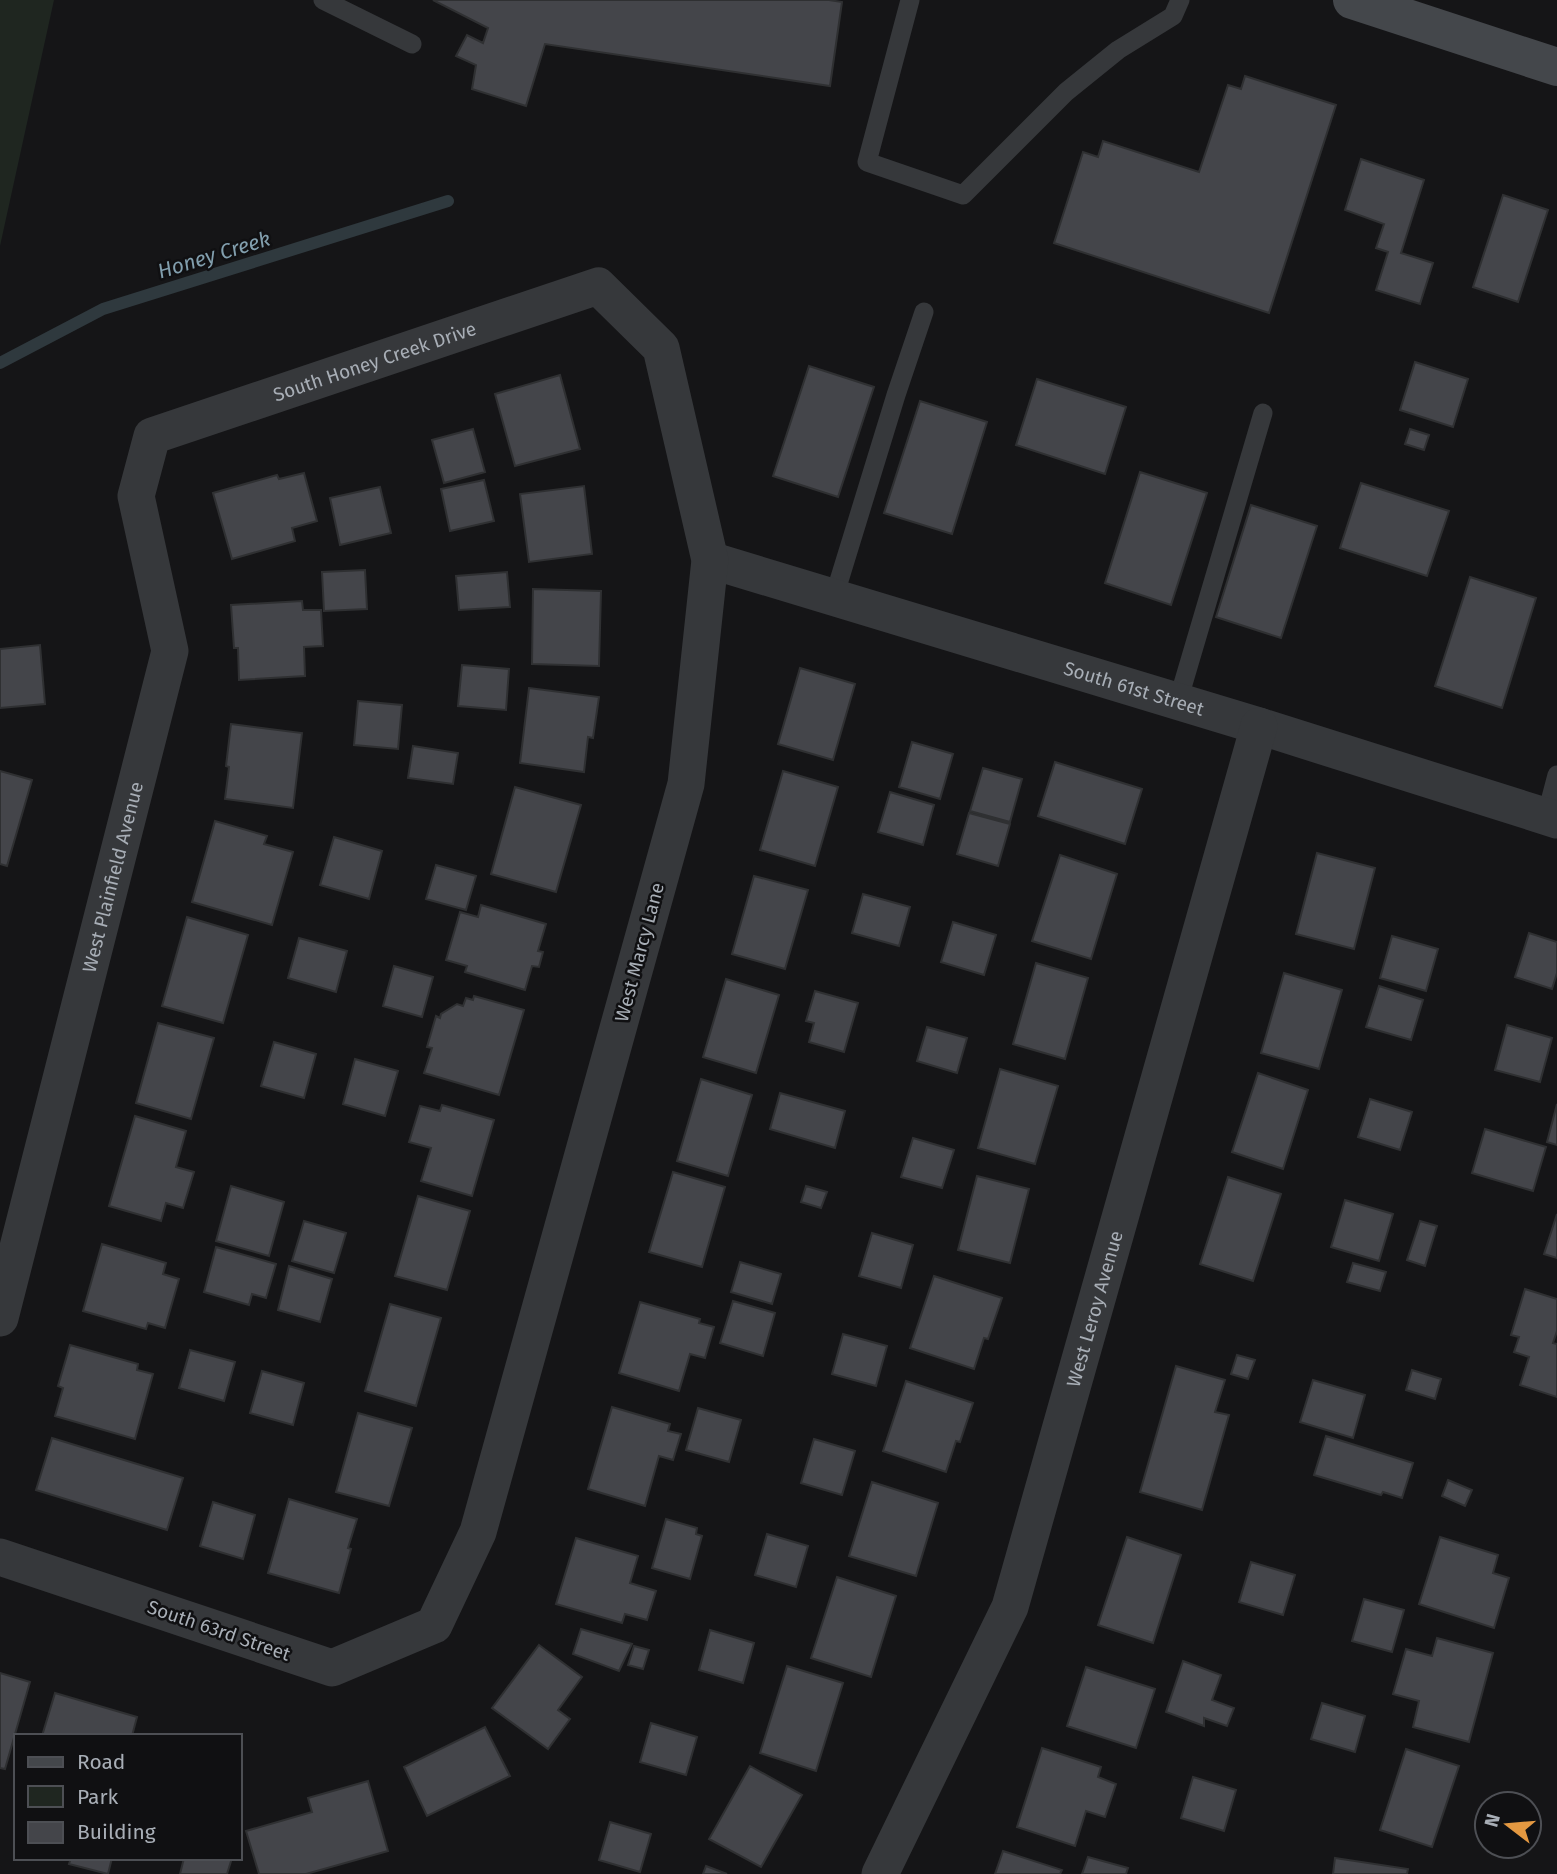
<svg xmlns="http://www.w3.org/2000/svg" width="1557" height="1874" font-family="'Fira Sans',sans-serif">
<style>
.green{fill:#1f2620}
.lines{fill:none;stroke-linecap:round;stroke-linejoin:round}
.stream{stroke:#2f393e;stroke-width:12}
.building{fill:#44454a;stroke:#2f3032;stroke-width:2}
.service{stroke:#36383b;stroke-width:19}
.minor{stroke:#36383b;stroke-width:37}
.secondary{stroke:#44474b;stroke-width:38}
.labels{text-anchor:middle;stroke-width:5;stroke-linejoin:round;paint-order:stroke}
.street-label{font-size:19px;fill:#a8aeb6;stroke:#101012}
.water-label{font-size:21px;font-style:italic;fill:#829fae;stroke:#101012}
</style>
<rect width="100%" height="100%" fill="#151517"/>
<path class="green" d="M0,0H54L0,246Z"/>
<g class="lines">
<path class="stream" d="M0,363L103,309L448,201"/>
</g>
<path class="building" d="M433,0H829L842,2L830,86L545,44L526,106L472,89L476,65L456,56L467,35L483,43L488,28Z
M1245,76L1336,105L1269,313L1054,243L1083,152L1098,157L1103,141L1199,172L1228,85L1241,89Z
M1361,159L1424,180L1401,253L1433,263L1420,304L1376,290L1388,252L1376,248L1384,224L1345,210Z
M1503,195L1548,210L1518,302L1473,287Z
M1415,362L1468,379L1453,427L1400,410Z
M809,366L874,387L838,497L773,476Z
M560,375L580,449L515,466L495,394Z
M1037,379L1126,407L1105,474L1016,445Z
M920,401L987,422L952,534L884,513Z
M473,429L485,472L444,483L432,440Z
M1410,429L1429,435L1424,450L1405,444Z
M1140,472L1207,493L1171,605L1105,583Z
M304,473L317,521L292,528L295,541L232,559L213,493L277,475L279,479Z
M484,480L494,521L450,531L441,489Z
M1361,483L1449,511L1427,576L1340,548Z
M584,486L592,554L529,562L520,494Z
M380,487L391,533L340,545L330,498Z
M1251,505L1317,526L1281,638L1216,617Z
M365,570L367,609L324,611L322,572Z
M507,572L510,607L459,610L456,576Z
M1470,577L1536,598L1502,708L1435,686Z
M533,589L601,591L599,666L532,664Z
M302,601L303,610H321L323,646L304,647L305,676L239,680L238,648H234L231,605Z
M40,645L45,704L0,708V649Z
M462,665L509,669L506,710L458,706Z
M800,668L855,684L833,760L778,744Z
M529,688L599,697L593,738L588,737L584,772L520,763Z
M358,701L402,705L398,749L354,745Z
M231,724L302,733L293,808L225,799L229,767L226,766Z
M912,742L953,754L940,799L899,787Z
M413,746L458,753L453,784L408,778Z
M1055,762L1142,789L1125,844L1038,816Z
M983,768L1022,779L1010,822L970,811Z
M0,771L32,780L7,866L0,864Z
M783,771L838,787L815,866L760,850Z
M515,787L581,805L556,892L491,874Z
M890,792L934,805L923,845L878,832Z
M969,813L1010,824L998,866L957,854Z
M215,821L267,836L264,844L293,852L272,925L192,902Z
M334,837L382,851L369,899L320,885Z
M1317,853L1375,868L1354,949L1296,934Z
M1060,855L1117,874L1091,959L1032,941Z
M436,865L476,876L466,910L426,899Z
M754,876L808,890L785,969L732,954Z
M863,894L910,907L899,946L852,933Z
M481,905L546,924L538,951L543,952L539,967L532,966L525,990L465,972L467,966L446,960L460,912L478,917Z
M187,917L248,935L223,1023L162,1006Z
M953,922L996,935L984,975L941,962Z
M1529,933L1557,942V973L1552,989L1515,977Z
M1392,936L1438,949L1426,991L1380,978Z
M299,938L347,951L336,992L288,978Z
M1036,963L1088,978L1065,1059L1013,1044Z
M394,966L433,977L422,1017L383,1006Z
M1284,973L1342,990L1319,1069L1261,1053Z
M726,979L779,995L756,1073L703,1057Z
M1379,986L1423,1000L1411,1040L1366,1027Z
M815,991L858,1003L844,1052L809,1042L814,1023L806,1021Z
M474,996L524,1010L499,1095L424,1073L432,1048L427,1047L436,1016L440,1018L441,1014L457,1004L463,1006L466,998L473,1000Z
M158,1023L214,1038L191,1119L136,1103Z
M1507,1025L1552,1038L1540,1082L1495,1070Z
M927,1027L967,1038L957,1073L917,1061Z
M274,1042L316,1054L304,1098L261,1086Z
M355,1059L398,1071L385,1116L343,1104Z
M1000,1069L1058,1086L1035,1164L978,1148Z
M1258,1073L1308,1090L1283,1169L1232,1152Z
M701,1079L752,1095L728,1176L677,1161Z
M780,1093L845,1111L835,1148L770,1129Z
M1370,1099L1412,1112L1400,1150L1358,1137Z
M1557,1104V1145L1547,1142Z
M442,1105L494,1120L472,1196L421,1181L431,1148L409,1142L420,1106L440,1111Z
M135,1116L186,1131L176,1167L194,1172L183,1208L166,1203L161,1221L109,1206Z
M1485,1129L1546,1147L1533,1191L1472,1173Z
M913,1138L954,1150L942,1188L901,1177Z
M673,1172L725,1187L702,1267L649,1252Z
M977,1176L1029,1189L1010,1263L958,1250Z
M1228,1177L1281,1194L1253,1281L1200,1264Z
M231,1186L284,1202L269,1256L216,1241Z
M806,1186L827,1192L821,1208L801,1202Z
M418,1196L470,1211L447,1290L395,1276Z
M1345,1200L1393,1214L1379,1261L1331,1247Z
M1557,1214V1258L1544,1254Z
M304,1221L346,1233L334,1273L292,1261Z
M1420,1221L1437,1226L1425,1266L1407,1260Z
M872,1233L913,1245L901,1288L859,1276Z
M102,1244L166,1263L163,1274L179,1279L165,1328L148,1323L146,1329L83,1311Z
M216,1247L276,1264L266,1298L252,1294L249,1305L204,1292Z
M740,1262L781,1274L772,1304L731,1292Z
M1353,1263L1386,1272L1380,1291L1347,1282Z
M289,1266L332,1279L320,1322L278,1310Z
M934,1276L1002,1298L988,1339L984,1338L974,1369L910,1348Z
M1525,1289L1557,1299V1331L1553,1343L1557,1344V1397L1520,1385L1529,1357L1514,1352L1519,1337L1511,1335Z
M733,1301L775,1313L763,1356L720,1343Z
M640,1302L700,1319L699,1323L714,1327L705,1358L690,1354L679,1391L619,1373Z
M390,1304L441,1318L416,1406L365,1391Z
M843,1334L887,1346L876,1386L832,1374Z
M70,1345L138,1364L137,1370L153,1374L135,1439L55,1416L63,1388L58,1386Z
M190,1350L235,1362L224,1401L179,1388Z
M1237,1355L1255,1360L1248,1379L1231,1374Z
M1176,1366L1225,1380L1215,1412L1229,1415L1202,1510L1140,1492Z
M1412,1370L1441,1379L1435,1399L1406,1390Z
M262,1371L304,1383L293,1425L250,1413Z
M1313,1380L1365,1395L1353,1438L1300,1422Z
M906,1381L973,1403L960,1442L956,1441L946,1472L883,1451Z
M612,1407L670,1424L668,1431L681,1434L673,1460L659,1456L645,1506L588,1489Z
M698,1408L741,1420L729,1462L686,1450Z
M358,1413L412,1428L389,1506L336,1492Z
M1326,1436L1413,1463L1402,1498L1383,1492L1381,1495L1314,1475Z
M52,1438L183,1478L167,1530L36,1490Z
M814,1439L855,1451L842,1495L801,1483Z
M1448,1480L1472,1490L1465,1506L1442,1496Z
M872,1482L938,1503L916,1576L849,1556Z
M289,1499L357,1519L348,1548L351,1549L339,1593L268,1573Z
M213,1502L255,1515L243,1559L200,1546Z
M666,1519L697,1528L696,1534L702,1536L690,1579L652,1568Z
M767,1534L808,1546L796,1587L755,1575Z
M1127,1537L1181,1555L1153,1643L1098,1625Z
M1440,1537L1498,1555L1493,1573L1509,1578L1494,1628L1419,1604Z
M576,1538L638,1556L630,1583L656,1591L647,1620L625,1614L622,1623L556,1604Z
M1251,1562L1295,1575L1283,1615L1239,1602Z
M837,1577L896,1596L871,1677L811,1658Z
M1364,1599L1404,1610L1392,1652L1352,1641Z
M581,1629L632,1644L619,1671L573,1654Z
M710,1630L754,1643L743,1683L699,1670Z
M1437,1638L1493,1653L1469,1742L1413,1727L1419,1701L1393,1694L1406,1649L1432,1656Z
M539,1645L582,1677L558,1710L570,1719L548,1749L492,1708Z
M634,1646L649,1650L643,1669L628,1665Z
M1183,1661L1221,1675L1212,1700L1234,1708L1227,1726L1204,1718V1726L1166,1712Z
M787,1666L843,1683L816,1771L760,1753Z
M1086,1667L1155,1689L1136,1748L1067,1726Z
M0,1673L30,1682L5,1769L0,1768Z
M55,1693L137,1717L132,1736H42Z
M1322,1703L1365,1716L1355,1752L1311,1739Z
M651,1723L697,1737L686,1775L640,1762Z
M485,1727L510,1776L427,1816L404,1767Z
M1042,1748L1101,1767L1098,1777L1116,1784L1105,1817L1086,1811L1075,1846L1017,1827Z
M1406,1749L1459,1766L1432,1847L1380,1830Z
M750,1766L802,1795L761,1867L709,1839Z
M1193,1777L1236,1790L1224,1831L1181,1818Z
M368,1781L388,1851L306,1874H259L246,1831L312,1812L308,1798Z
M610,1822L651,1834L640,1872L599,1860Z
M1003,1851L1062,1870L1060,1874H995Z
M1088,1857L1128,1868L1126,1874H1082Z
M71,1858H112L108,1874L69,1864Z
M184,1858H232L227,1874H180Z
M1335,1858L1408,1869L1407,1874H1333Z
M706,1866L727,1874H703Z"/>
<g class="lines">
<path class="service" d="M323,0L412,44
M910,0L867,162L963,195L1066,92L1118,50L1173,16L1180,0
M834,597L896,395L924,312
M1178,701L1263,413
M1546,817L1557,775"/>
<g class="minor">
<path id="s1" d="M710,560L1259,726L1557,820"/>
<path id="s2" d="M0,1318L170,651L136,496L152,436L598,286L661,348L710,560L686,784L478,1532L434,1625L332,1668L0,1557"/>
<path id="s3" d="M880,1874L1010,1607L1259,726"/>
</g>
<path class="secondary" d="M1352,0L1557,67"/>
</g>
<g class="labels">
<g class="street-label">
<text dy="7" stroke="none"><textPath href="#s2" startOffset="1144">South Honey Creek Drive</textPath></text>
<text dy="7" stroke="none"><textPath href="#s1" startOffset="443">South 61st Street</textPath></text>
<text dy="7" stroke="none"><textPath href="#s2" startOffset="455">West Plainfield Avenue</textPath></text>
<text transform="translate(639 952) rotate(-75)" y="7">West Marcy Lane</text>
<text dy="7" stroke="none"><textPath href="#s3" startOffset="607">West Leroy Avenue</textPath></text>
<text transform="translate(219 1630) rotate(19)" y="7">South 63rd Street</text>
</g>
<g class="water-label">
<text transform="translate(214 255) rotate(-17)" y="7">Honey Creek</text>
</g>
</g>
<rect x="14" y="1734" width="228" height="126" fill="#101012" stroke="#4d4f54" stroke-width="2"/>
<rect x="28" y="1757" width="35" height="10" fill="#44474b" stroke="#4d4f54" stroke-width="2"/>
<text x="77" y="1769" font-size="21" fill="#a8aeb6">Road</text>
<rect x="28" y="1786" width="35" height="21" fill="#1f2620" stroke="#4d4f54" stroke-width="2"/>
<text x="77" y="1804" font-size="21" fill="#a8aeb6">Park</text>
<rect x="28" y="1822" width="35" height="21" fill="#44454a" stroke="#4d4f54" stroke-width="2"/>
<text x="77" y="1839" font-size="21" fill="#a8aeb6">Building</text>
<g transform="translate(1508 1825) rotate(286)"><circle r="33" fill="#101012" stroke="#4d4f54" stroke-width="2"/>
<path d="M0-5L12 26L0 18L-12 26Z" fill="#e39841"/>
<text y="-10" font-size="19" font-weight="bold" text-anchor="middle" fill="#a8aeb6">N</text>
</g>
</svg>
